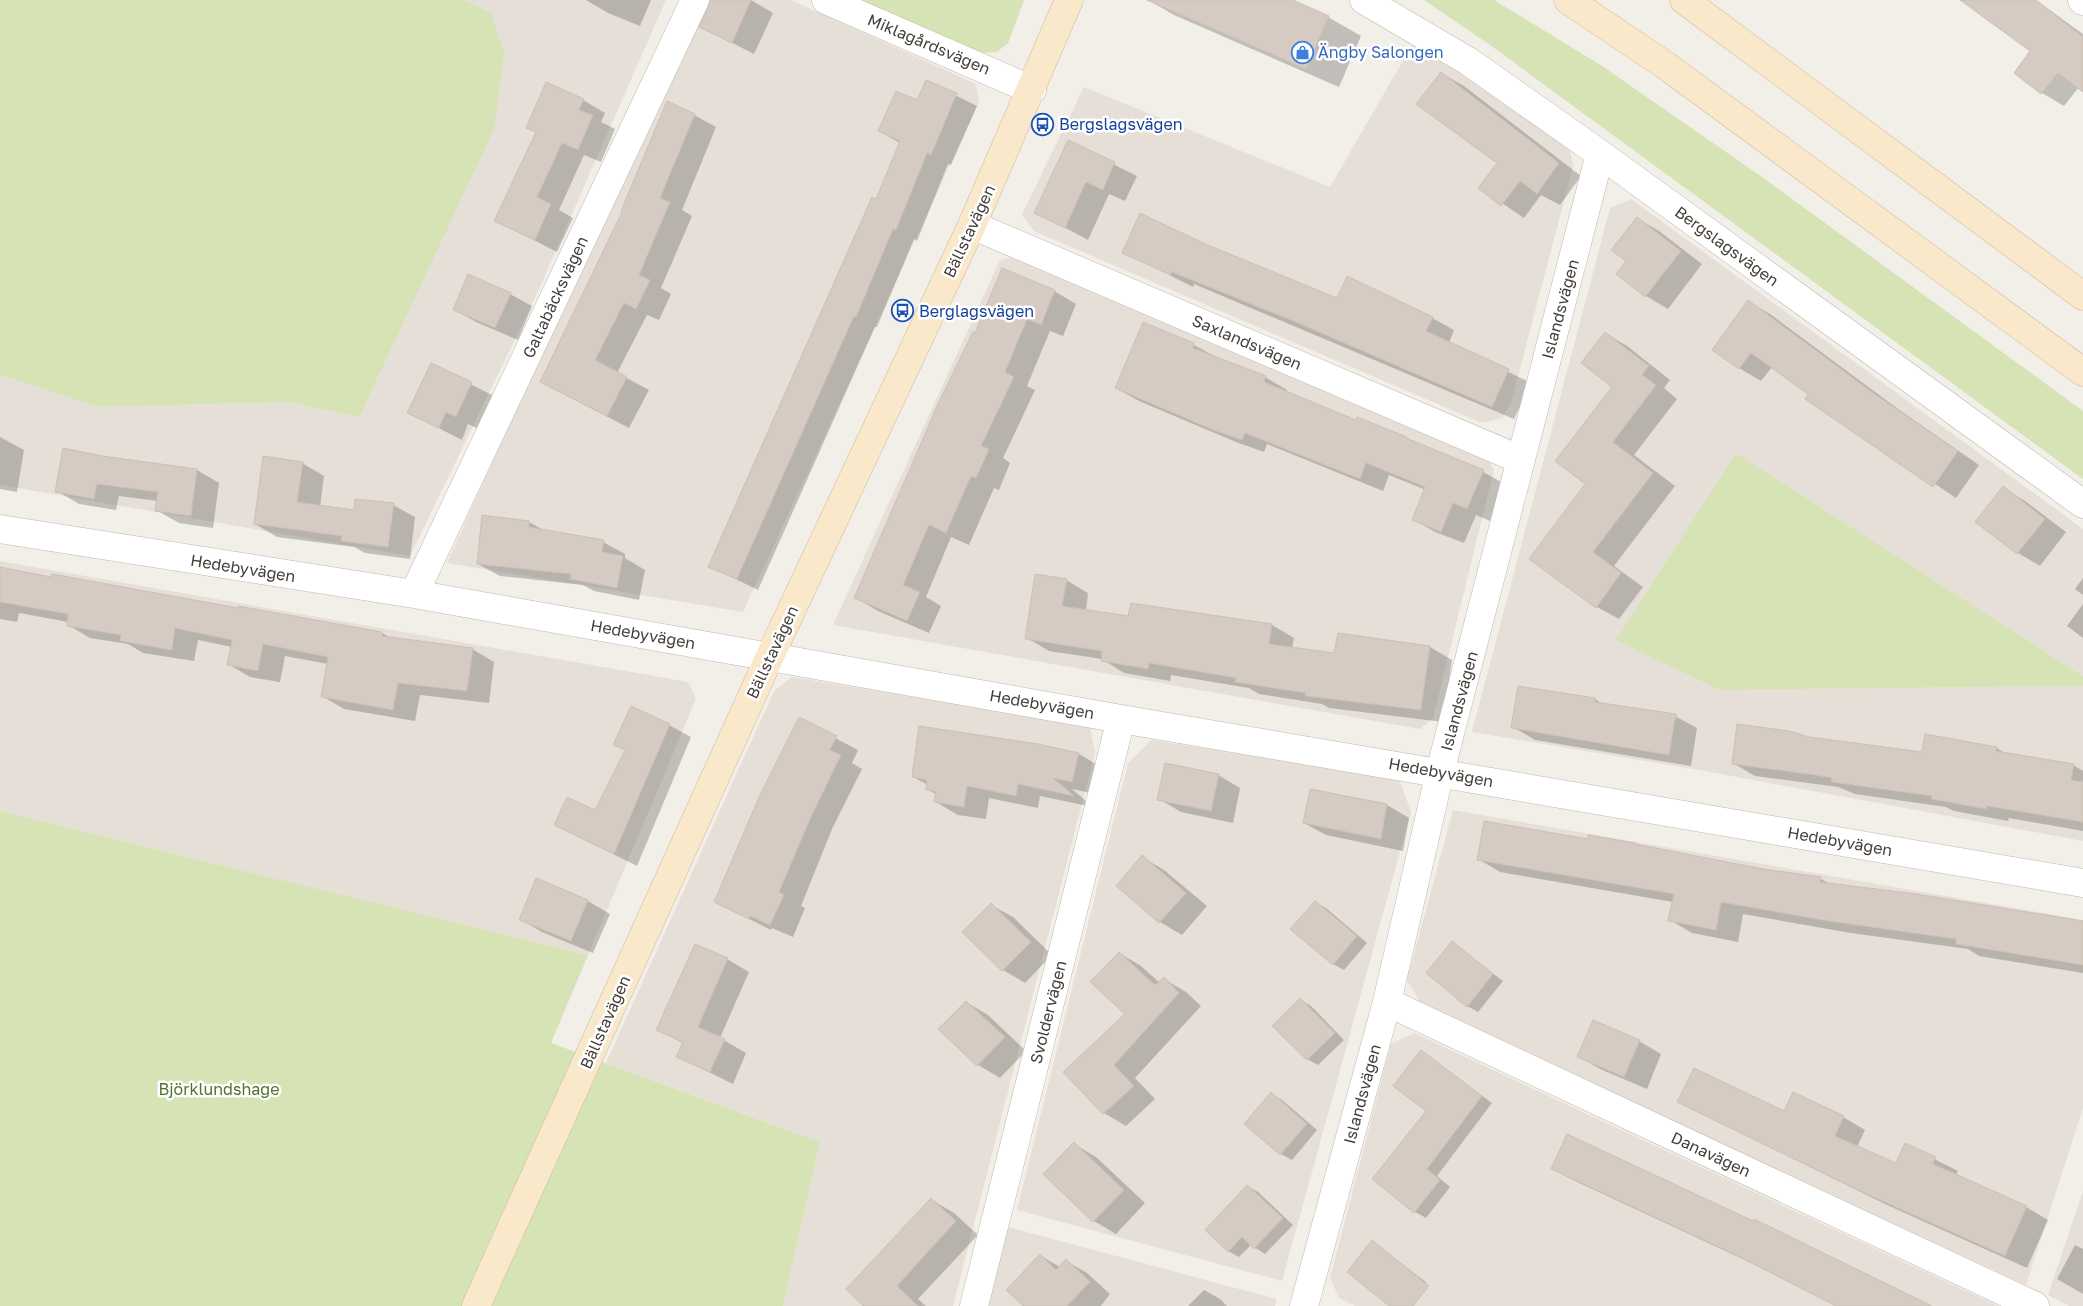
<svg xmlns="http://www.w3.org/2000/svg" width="2083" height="1306" font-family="'Golos Text',sans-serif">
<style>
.residential{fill:#e6dfd7}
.green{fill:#d5e3b5}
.shadow{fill:#0003}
.building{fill:#d6cbc2;stroke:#cdbfb3}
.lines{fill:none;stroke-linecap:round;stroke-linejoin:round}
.street-casing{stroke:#c0b7af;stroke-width:29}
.secondary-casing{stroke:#ceba9c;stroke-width:29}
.street{stroke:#fff;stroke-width:28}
.secondary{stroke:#fae8cb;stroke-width:28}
.labels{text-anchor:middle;stroke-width:5;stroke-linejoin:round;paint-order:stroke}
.street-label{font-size:16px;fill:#453e38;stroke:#fff}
.shop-label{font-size:16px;fill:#366cbe;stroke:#fff;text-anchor:start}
.transit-label{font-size:16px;fill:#164399;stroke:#fff;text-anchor:start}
.park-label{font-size:16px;fill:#527230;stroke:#fff}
</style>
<rect width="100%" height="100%" fill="#f2eee8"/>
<path class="residential" d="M463,0H666L535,298L410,556L0,485V375L98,407L289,402L359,417L490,12Z
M701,0H791L976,84L979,102L743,612L447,563Z
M1412,45L1463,72L1570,149L1573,167L1511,403L1502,418L1482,423L1034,231L1022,214L1084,87L1330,187Z
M1631,199L2083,529V676L1736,453L1720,690L2083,686V841L1705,771L1472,732L1610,208Z
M1013,257L1486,455L1494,470L1433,718L1420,729L833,625L1000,260Z
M0,561L688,682L696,699L588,955L0,811Z
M792,677L1090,726L1095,753L953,1306H783L820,1142L606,1063L774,691Z
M1151,740L1399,779L1411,812L1282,1281L1017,1210L1128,763Z
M1453,810L2083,920V1108L2026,1285L1423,1007L1407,980Z
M1414,1033L1998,1306H1355L1339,1298L1330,1278L1391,1044Z
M2083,1191V1306H2069L2048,1295Z
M1008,1227L1277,1299L1275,1306H988Z"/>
<path class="green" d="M0,0H463L490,12L504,53L494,129L359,417L289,402L98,407L0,375Z
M858,0H1024L1008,43L997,52L979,53Z
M1424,0H1494L1602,66L1762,177L2083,411V479L1490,45Z
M1736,453L2083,676V686L1720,690L1616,640Z
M0,811L588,955L551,1043L820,1142L783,1306H0Z"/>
<path class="shadow" d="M586,0H651L640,26L608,13Z
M713,0H751L773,13L754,54L701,27Z
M1148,0H1290L1328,17L1361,36L1339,87L1174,15Z
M1962,0H2036L2083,34V91L2079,87L2064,106L2042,93L2015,72L2032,51Z
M1441,73L1464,86L1581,176L1560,205L1541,195L1524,218L1480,188L1499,163Z
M927,81L977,106L951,165L948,164L917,241L914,239L877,327H875L758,590L709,566L877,200L900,143L879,131L918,102Z
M583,100L605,113L601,122L615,129L601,162L584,155L559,210L573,218L557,252L496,221L537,133L528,127Z
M694,115L716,127L682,210L692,216L661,288L671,294L659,320L647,315L617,373L649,390L629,428L541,382Z
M1068,142L1137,176L1125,201L1109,194L1088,240L1036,212Z
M1637,218L1659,231L1702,264L1668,309L1646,296L1618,274L1628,261Z
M1203,244L1338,300L1432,318L1454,330L1449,343L1531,383L1514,419L1194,284L1193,287L1124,252Z
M1054,291L1076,304L1063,336L1050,331L1027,386L1035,390L1003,458L1010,463L999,490L994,488L969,545L951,537L926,597L941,606L929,633L878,611L856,598L976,334Z
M510,294L532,306L518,340L476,322L454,309Z
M1748,302L1770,314L1898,409L1979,465L1956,498L1807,398L1810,394L1772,367L1761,381L1739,368Z
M1144,324L1194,345L1216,357L1265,377L1287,390L1286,392L1357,421L1406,438L1483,472L1505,484L1490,521L1476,515L1464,543L1435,532L1413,519L1426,490L1389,475L1383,491L1267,444L1264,452L1236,442L1139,401L1116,388Z
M1605,333L1627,346L1670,380L1664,388L1677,399L1634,455L1675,486L1614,566L1643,587L1619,619L1597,607L1587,483L1614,386Z
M432,365L494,396L478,429L468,424L462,440L409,413Z
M0,437L24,450L17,492L0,489Z
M101,457L197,470L219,483L213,528L179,523L156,510L158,501L119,496L116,510L79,504L57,491Z
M302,463L324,476L320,507L355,512L393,505L415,517L410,559L365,553L354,547L277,537L255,524Z
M2003,488L2025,501L2066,532L2040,566L2018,553L1977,522Z
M529,522L545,531L603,542L625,554V558L645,570L639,600L594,591L583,585L500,576L478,564Z
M0,568L382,633L391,638L472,649L494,662L489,703L420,695L415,721L344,709L322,696L328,664L285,656L280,682L250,677L228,664L232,647L198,640L194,661L143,653L128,644L90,638L68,625V622L19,613L17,622L0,619Z
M2083,578V595L2075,589Z
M1066,580L1088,593L1086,611L1129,617L1272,625L1294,638L1292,648L1335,655L1430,647L1452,660L1443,722L1329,708L1322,704L1259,694L1249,688L1171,675L1170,681L1124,673L1102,659L1049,651L1027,638Z
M2083,604V638L2067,626Z
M1595,699L1604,705L1675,716L1697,728L1691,766L1535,740L1513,727Z
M799,719L858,750L852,763L862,769L832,829L801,906L805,908L793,937L772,928L771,930L716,902Z
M669,725L691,737L637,866L555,825L596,812L626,751L615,745Z
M1809,738L1923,753L1997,748L2006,754L2073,765L2083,771V831L2009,818L2008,821L1954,811L1946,807L1855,794L1838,787L1755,776L1733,763Z
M1079,754L1101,767L1095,794L1072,789L1093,807L1040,796L1038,808L989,798L986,819L958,815L936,802L937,795L927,789L928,785L913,777Z
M1218,775L1240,788L1233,823L1181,812L1159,799Z
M1311,790L1387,805L1409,818L1403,851L1326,835L1304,823Z
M1589,840L1639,847L1821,879L1830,884L2083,922V973L1979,956L1968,949L1851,933L1743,914L1738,942L1692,933L1670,920L1673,902L1500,872L1478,859Z
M1142,857L1164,870L1207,906L1182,935L1160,922L1117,886Z
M537,880L588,901L610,914L593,953L542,932L520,919Z
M1315,902L1326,908L1367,943L1344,970L1333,964Z
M991,905L1013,917L1052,955L1025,983L1003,970L964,932Z
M1452,943L1503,981L1478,1012L1467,1006Z
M1119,953L1141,966L1160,983L1164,979L1186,992L1201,1006L1135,1078L1155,1099L1126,1126L1104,1113L1065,1072L1126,1014Z
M727,959L749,972L720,1038L746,1053L733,1084L678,1057L684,1044L658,1029Z
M1300,1000L1311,1006L1344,1040L1318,1065L1307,1059Z
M966,1002L988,1015L1026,1051L1000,1078L978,1065L940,1029Z
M1593,1022L1639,1041L1661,1054L1647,1089L1600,1069L1578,1056Z
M1421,1051L1492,1103L1437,1176L1450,1187L1426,1218L1415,1212L1428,1111Z
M1271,1094L1282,1100L1317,1130L1292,1160L1281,1154L1246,1124Z
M1679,1102L1843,1117L1865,1130L1857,1147L1897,1164L1906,1145L1958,1171L1955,1176L2026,1207L2048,1220L2027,1268L1885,1204Z
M1074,1144L1096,1157L1145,1203L1116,1234L1094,1221Z
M1553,1169L1930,1306H1836L1760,1267L1575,1181Z
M1247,1186L1258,1192L1293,1225L1265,1254L1251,1245L1239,1257L1228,1251Z
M932,1200L954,1213L978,1235L918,1299L926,1306H865Z
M1372,1242L1426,1282L1407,1306H1391Z
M2075,1245L2083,1249V1294L2057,1279Z
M1041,1256L1060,1267L1066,1261L1087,1273L1110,1294L1101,1306H1025Z
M1204,1290L1220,1299L1227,1306H1188Z"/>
<path class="building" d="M711,0H751L732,43L699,27Z
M1147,0H1293L1329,16L1306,69Z
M1960,0H2036L2083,37V92L2058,73L2041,94L2014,73L2030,51Z
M1441,72L1559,163L1537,194L1520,181L1501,206L1478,188L1497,163L1416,104Z
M926,80L957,93L931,155L927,153L896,230L893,229L856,317L854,316L737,579L708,567L872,197L876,199L900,141L878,131L896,91L917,100Z
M546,82L584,99L579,110L593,115L578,150L562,143L537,197L551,204L535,240L494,221L536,132L526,128Z
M667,101L695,114L660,198L670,202L639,275L650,280L636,309L624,303L595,360L627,377L607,416L540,382L622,212L621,211Z
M1068,140L1115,162L1103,190L1086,182L1065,228L1034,213Z
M1140,213L1203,243L1337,298L1347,276L1433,317L1426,331L1509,369L1492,407L1298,323L1172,272L1171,275L1122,253Z
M1637,217L1681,251L1645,297L1616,274L1626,261L1611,250Z
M1002,268L1055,290L1041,325L1027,319L1005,372L1014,377L981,446L989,449L976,478L971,476L946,533L929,525L903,585L920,592L907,621L854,598L938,404L973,332L975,333Z
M468,274L511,293L495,328L453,310Z
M1748,300L1876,395L1958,451L1933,487L1805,399L1808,394L1751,353L1739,369L1712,350Z
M1143,322L1194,343L1193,348L1266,376L1264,382L1356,420L1357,417L1407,437L1406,438L1484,470L1467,509L1453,503L1441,532L1412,520L1425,487L1366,463L1360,479L1245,433L1242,440L1213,430L1115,388Z
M1605,332L1649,366L1642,375L1656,385L1613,442L1653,473L1593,552L1621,573L1596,608L1529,559L1585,484L1555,461L1612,387L1581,363Z
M431,363L472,382L456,417L446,412L439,428L407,413Z
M63,448L102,456L197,469L191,516L155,511L158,492L97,484L94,499L55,492Z
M263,456L303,462L297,502L354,510L355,499L394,503L388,547L341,541L342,536L254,524Z
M2003,486L2045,519L2017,554L1975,522Z
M482,515L529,521V527L604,540L602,552L623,556L617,588L570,579L571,574L477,564Z
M0,567L51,577L52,574L238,608V606L382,632V636L473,648L467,691L398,683L393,710L321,697L328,657L263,644L258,671L227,665L232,640L175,628L172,650L120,641L121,635L67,626L68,614L0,602Z
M1035,574L1067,579L1062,606L1128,616L1131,603L1272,624L1269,644L1334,653L1338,633L1430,646L1421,710L1305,696L1306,693L1235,682L1236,678L1149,663L1148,669L1101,661L1102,651L1025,639Z
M1518,686L1595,698V702L1676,714L1669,755L1511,728Z
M631,706L670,724L614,854L554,825L567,797L595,810L625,750L613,745Z
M799,717L837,736L830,750L841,755L811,817L779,892L784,895L770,925L750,916L749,919L714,902L760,795Z
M1737,724L1789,731L1809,737L1922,752L1925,734L1997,747L1996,751L2074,764L2071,780L2083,782V822L1987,806L1986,809L1931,799L1932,796L1831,782L1832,778L1815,775L1732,764Z
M919,726L1038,744L1079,753L1072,782L1053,778L1074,796L1018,784L1016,796L967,786L964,807L934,802L936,792L926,790L927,780L912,777Z
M1165,763L1219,774L1211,811L1157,800Z
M1310,789L1387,804L1381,839L1303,823Z
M1484,821L1588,839V835L1635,843V844L1763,869L1821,877L1820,882L1916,894L2083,921V965L1956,944V939L1828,921L1721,902L1716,930L1668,921L1674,894L1477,860Z
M1142,855L1186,893L1159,923L1116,886Z
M536,878L588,900L571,941L519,920Z
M1315,901L1357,936L1333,965L1290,929Z
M991,903L1031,942L1002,971L962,932Z
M1452,941L1493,974L1467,1007L1426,973Z
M695,944L728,958L698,1027L725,1039L710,1072L676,1057L683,1042L656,1030Z
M1119,952L1155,985L1164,977L1179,993L1114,1065L1134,1086L1103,1114L1063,1072L1125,1014L1090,982Z
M1300,998L1335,1033L1307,1060L1272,1026Z
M966,1001L1005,1037L977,1066L938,1029Z
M1593,1020L1640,1040L1624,1077L1577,1057Z
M1421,1050L1482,1096L1427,1169L1440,1180L1414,1213L1372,1179L1426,1111L1393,1086Z
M1694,1068L1784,1111L1793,1092L1844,1116L1835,1136L1896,1163L1905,1143L1936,1157L1933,1164L2027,1206L2005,1256L1862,1192L1677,1102Z
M1271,1092L1307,1124L1280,1155L1244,1124Z
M1567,1134L1753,1221L1754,1219L1932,1306H1836L1736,1255L1551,1169Z
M1074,1142L1124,1190L1093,1222L1043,1174Z
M1247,1185L1283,1218L1254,1249L1242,1237L1228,1252L1205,1230Z
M931,1198L956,1221L897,1286L918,1306H863L846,1289Z
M1372,1240L1429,1286L1413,1306H1389L1347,1272Z
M1040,1254L1056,1270L1066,1259L1090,1282L1067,1306H1023L1006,1290Z"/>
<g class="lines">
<defs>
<path id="street" d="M826,0L1032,90
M1364,0L1468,61L1600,154L2083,504
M2082,0L2083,1
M972,225L1521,460
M0,529L414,594L1121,719L2083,883
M414,594L695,0
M1387,1002L2035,1306
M974,1306L1121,719
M1304,1306L1387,1002L1440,772L1600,154"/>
<path id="secondary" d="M1568,0L1665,65L2083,372
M1684,0L2083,296
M476,1306L770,656L972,225L1069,0"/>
</defs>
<use href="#street" class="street-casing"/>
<use href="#secondary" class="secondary-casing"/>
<use href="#street" class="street"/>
<use href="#secondary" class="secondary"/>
</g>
<defs>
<symbol id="shop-ring" viewBox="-11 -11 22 22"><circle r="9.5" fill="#fff" stroke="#3f7fe0" stroke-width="1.5"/><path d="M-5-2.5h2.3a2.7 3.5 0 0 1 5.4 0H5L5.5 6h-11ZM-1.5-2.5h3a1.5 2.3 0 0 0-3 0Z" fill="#3f7fe0"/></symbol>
<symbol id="bus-ring" viewBox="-11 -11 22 22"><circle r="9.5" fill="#fff" stroke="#1a4fb4" stroke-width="1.5"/><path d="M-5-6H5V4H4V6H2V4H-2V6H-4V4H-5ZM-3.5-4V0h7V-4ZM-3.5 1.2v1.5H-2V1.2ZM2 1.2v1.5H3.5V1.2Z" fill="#1a4fb4"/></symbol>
</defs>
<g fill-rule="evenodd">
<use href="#shop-ring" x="1290" y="40" width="25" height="25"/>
<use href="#bus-ring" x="1030" y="112" width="25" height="25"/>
<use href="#bus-ring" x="890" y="298" width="25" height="25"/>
</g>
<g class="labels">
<g class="street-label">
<text transform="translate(929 44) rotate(23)" y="6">Miklagårdsvägen</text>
<text transform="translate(969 231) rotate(-65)" y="6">Bällstavägen</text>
<text transform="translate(1727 246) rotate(36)" y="6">Bergslagsvägen</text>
<text transform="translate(555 297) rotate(-65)" y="6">Galtabäcksvägen</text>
<text transform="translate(1560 309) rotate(-75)" y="6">Islandsvägen</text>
<text transform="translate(1247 342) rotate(23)" y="6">Saxlandsvägen</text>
<text transform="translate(243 568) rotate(9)" y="6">Hedebyvägen</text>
<text transform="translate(643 634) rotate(10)" y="6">Hedebyvägen</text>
<text transform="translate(772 652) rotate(-65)" y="6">Bällstavägen</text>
<text transform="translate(1459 701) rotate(-75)" y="6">Islandsvägen</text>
<text transform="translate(1042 704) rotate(10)" y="6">Hedebyvägen</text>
<text transform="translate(1441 772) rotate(10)" y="6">Hedebyvägen</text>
<text transform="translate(1840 841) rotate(10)" y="6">Hedebyvägen</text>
<text transform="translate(1048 1012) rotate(-76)" y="6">Svoldervägen</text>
<text transform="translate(605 1022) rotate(-66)" y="6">Bällstavägen</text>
<text transform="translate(1362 1094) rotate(-75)" y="6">Islandsvägen</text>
<text transform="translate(1711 1154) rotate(25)" y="6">Danavägen</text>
</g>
<g class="shop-label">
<text x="1318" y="58">Ängby Salongen</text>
</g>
<g class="transit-label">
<text x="1059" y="130">Bergslagsvägen</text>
<text x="919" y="317">Berglagsvägen</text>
</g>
<g class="park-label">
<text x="219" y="1095">Björklundshage</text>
</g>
</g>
</svg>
